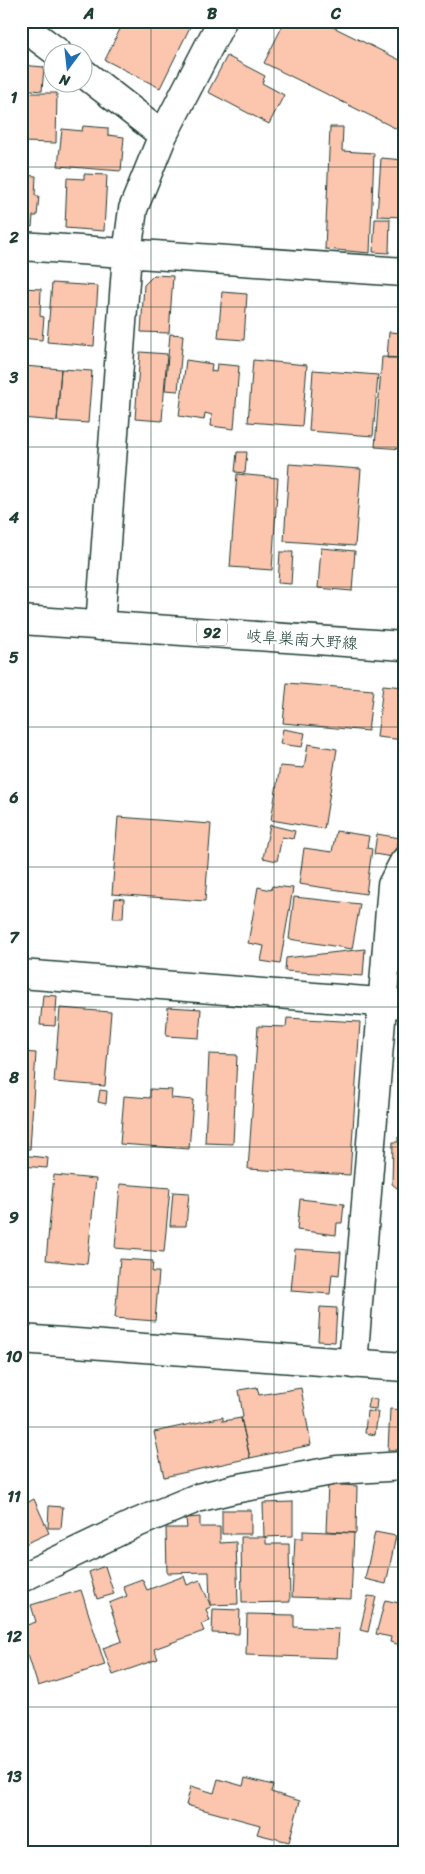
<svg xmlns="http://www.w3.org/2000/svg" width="425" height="1874" font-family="Sriracha,'Klee One',sans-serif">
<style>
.building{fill:#fbc5ae;stroke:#1f3d34}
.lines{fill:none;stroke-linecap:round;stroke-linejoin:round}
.minor-casing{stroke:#1f3d34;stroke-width:31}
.primary-casing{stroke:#1f3d34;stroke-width:31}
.minor{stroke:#fff;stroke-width:28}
.primary{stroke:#fff;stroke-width:28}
.grid{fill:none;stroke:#1f3d34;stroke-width:1;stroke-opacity:0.55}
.labels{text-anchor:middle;stroke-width:5;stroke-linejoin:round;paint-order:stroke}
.shield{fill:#fff;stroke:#627771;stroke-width:1}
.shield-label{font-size:15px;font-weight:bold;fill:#1f3d34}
.street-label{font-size:16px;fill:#1f3d34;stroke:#fff}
.neatline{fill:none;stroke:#1f3d34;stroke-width:2}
.grid-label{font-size:16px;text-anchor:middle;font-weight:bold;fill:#1f3d34}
</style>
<rect width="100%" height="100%" fill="#fff"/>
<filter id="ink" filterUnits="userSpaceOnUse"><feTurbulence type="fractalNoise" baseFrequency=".02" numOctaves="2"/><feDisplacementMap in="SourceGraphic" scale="10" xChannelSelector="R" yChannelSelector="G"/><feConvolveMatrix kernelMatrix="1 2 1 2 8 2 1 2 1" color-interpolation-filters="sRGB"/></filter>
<g filter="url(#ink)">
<path class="building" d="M124,21H193L160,88L105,60Z
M285,21H321L404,62V126L401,131L264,63Z
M227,56L265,76L262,83L284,95L269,124L208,92Z
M21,65L44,67L42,91L21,89Z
M21,93H57L56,143L21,142Z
M83,126L108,128V135L124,137L121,171L58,166L62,129L82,131Z
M330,127H343L342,151L374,153L370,253L325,249Z
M381,158L404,160V217L377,216Z
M84,174L107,175L104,231L65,228L67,178L84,179Z
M21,175L36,176L35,195L39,196L37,216H33L32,227L21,226Z
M375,219H390L389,253L373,252Z
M154,275L173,276L169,333L141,332L144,285Z
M52,283L98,286L94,346L47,342Z
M21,288L41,289L40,316L44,317L42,340L21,338Z
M222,292L247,294L244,340L218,338Z
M389,332L404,333V358H387Z
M170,334L183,335L178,391L165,390Z
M140,352L167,354L162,421L135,419Z
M382,357L404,358V449L375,447Z
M186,360L212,364L211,371L216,372L217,364L239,366L234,429L211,426L212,415L205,413L204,420L179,416Z
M253,360L307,365L302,426L248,422Z
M24,366L61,369L57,421L21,418Z
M61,369L92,371L88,423L57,421Z
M313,370L378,375L373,436L309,431Z
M237,452H247L245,473L235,472Z
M289,464L361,469L355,546L284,541Z
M237,474L278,478L272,570L230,567Z
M321,548L355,551L352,591L318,588Z
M280,552H293L291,584L278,583Z
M287,683L373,690L368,731L283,723Z
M383,685L404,687V740L377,737Z
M283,729L305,733L302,747L280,744Z
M308,744L337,749L324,829L271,820L280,766L304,768Z
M118,817L211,824L205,901L112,894Z
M270,825L295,831L293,839L282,837L277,861L263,858Z
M336,831L369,836L367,848L372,849L366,894L299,884L304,848L332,852Z
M377,834L400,838L392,857L374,854Z
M272,886L293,888L280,964L261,961L264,946L248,943L258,887L271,890Z
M294,897L360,904L352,949L289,939Z
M115,898L124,899L123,918H113Z
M365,949L363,976L285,971L286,958Z
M43,995L57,996L55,1026L40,1025Z
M168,1007L201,1009L199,1038L166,1036Z
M60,1008L111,1012L105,1086L54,1082Z
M287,1018L360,1022L350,1175L248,1169L258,1026L286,1027Z
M21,1052L36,1053L30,1149H21Z
M209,1054L237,1055L233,1144L205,1143Z
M150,1089L172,1090L171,1098L193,1100L189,1149L120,1144L124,1096L150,1098Z
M100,1090L107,1091L106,1104L98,1102Z
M398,1137H404V1188H397L392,1184L393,1142H398Z
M21,1155L48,1158L47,1168L21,1166Z
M54,1175L96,1179L87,1264L46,1260Z
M120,1184L170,1188L164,1252L115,1248Z
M173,1192L189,1193L186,1226H170Z
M300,1199L344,1204L342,1223H337L336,1235L297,1230Z
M295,1249L341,1252L339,1275L332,1274L330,1294L291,1291Z
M120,1259L153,1261L152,1272H159L155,1321L115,1318Z
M320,1307L337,1308L335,1342L318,1341Z
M257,1387L259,1395L301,1388L311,1445L250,1458L241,1418L243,1417L239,1390Z
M369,1398L377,1399L376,1409L367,1408Z
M390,1409L404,1410V1450H388Z
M367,1411L378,1412L375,1435L365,1433Z
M223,1417V1421L241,1418L250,1458L164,1477L154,1432Z
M328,1484L357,1486L356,1533L326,1531Z
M34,1499L49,1533L21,1546V1506Z
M293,1502V1536L264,1537L263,1503Z
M49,1506L63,1507L61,1528H48Z
M222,1510H251V1534H222Z
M200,1517V1527H220V1543L236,1542L238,1604L210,1605L209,1572L167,1573L166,1528H187L186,1518Z
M303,1531L354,1533L351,1599L292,1597L295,1538H303Z
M375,1532L396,1536L386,1584L365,1579Z
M241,1537H266V1544H289L290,1602L242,1603Z
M105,1566L114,1594L97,1599L89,1572Z
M184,1576L187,1585L200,1580L211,1607L206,1609L210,1621L201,1624L204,1631L154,1649L158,1659L113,1675L103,1648L122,1641L109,1603L127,1596L123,1586L142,1579L147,1590Z
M81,1590L105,1665L38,1686L21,1633V1627L36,1622L31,1605Z
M368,1596L376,1597L368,1632L360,1630Z
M385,1600L404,1604V1646L390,1642L391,1637L376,1634Z
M213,1609L240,1610L239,1634L212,1633Z
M247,1614L294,1615V1627L339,1629L337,1658L246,1655Z
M245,1778L273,1785L271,1792L300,1801L289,1842L257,1834L260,1825L186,1805L191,1786L214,1793L218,1779L243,1786Z"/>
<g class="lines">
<defs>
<path id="minor" d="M21,25L57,52
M82,72L163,135
M21,246L404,272
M100,626L127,254L133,209L163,135L222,21
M21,974L404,1004
M21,1339L404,1367
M353,1364L392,885L404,862
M21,1578L132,1525L197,1498L234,1489L337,1470L404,1466"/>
<path id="primary" d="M21,620L404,646"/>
</defs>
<use href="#minor" class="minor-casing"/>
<use href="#primary" class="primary-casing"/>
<use href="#minor" class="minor"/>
<use href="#primary" class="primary"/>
</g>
</g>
<path class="grid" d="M151,21V1853M274,21V1853M21,167H404M21,307H404M21,447H404M21,587H404M21,727H404M21,867H404M21,1007H404M21,1147H404M21,1287H404M21,1427H404M21,1567H404M21,1707H404"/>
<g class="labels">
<rect class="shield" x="197" y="620.5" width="30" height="25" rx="4"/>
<g class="shield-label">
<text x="212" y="638">92</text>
</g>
<g class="street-label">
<text transform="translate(302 639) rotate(4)" y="6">岐阜巣南大野線</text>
</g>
</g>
<rect width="425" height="1874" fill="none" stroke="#fff" stroke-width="55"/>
<g transform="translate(68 68) rotate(195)"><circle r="24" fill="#ffffff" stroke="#a5b1ae"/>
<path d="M0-4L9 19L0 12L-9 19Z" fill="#1f6fb2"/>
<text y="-8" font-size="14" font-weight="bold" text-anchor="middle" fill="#1f3d34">N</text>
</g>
<rect x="28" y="28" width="370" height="1818" class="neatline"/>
<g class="grid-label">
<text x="89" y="19">A</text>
<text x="212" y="19">B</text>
<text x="336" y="19">C</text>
<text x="14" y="103">1</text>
<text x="14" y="243">2</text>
<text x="14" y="383">3</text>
<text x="14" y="523">4</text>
<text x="14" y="663">5</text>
<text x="14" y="803">6</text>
<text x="14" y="943">7</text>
<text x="14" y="1083">8</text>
<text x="14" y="1223">9</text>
<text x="14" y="1362">10</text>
<text x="14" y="1502">11</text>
<text x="14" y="1642">12</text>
<text x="14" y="1782">13</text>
</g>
</svg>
